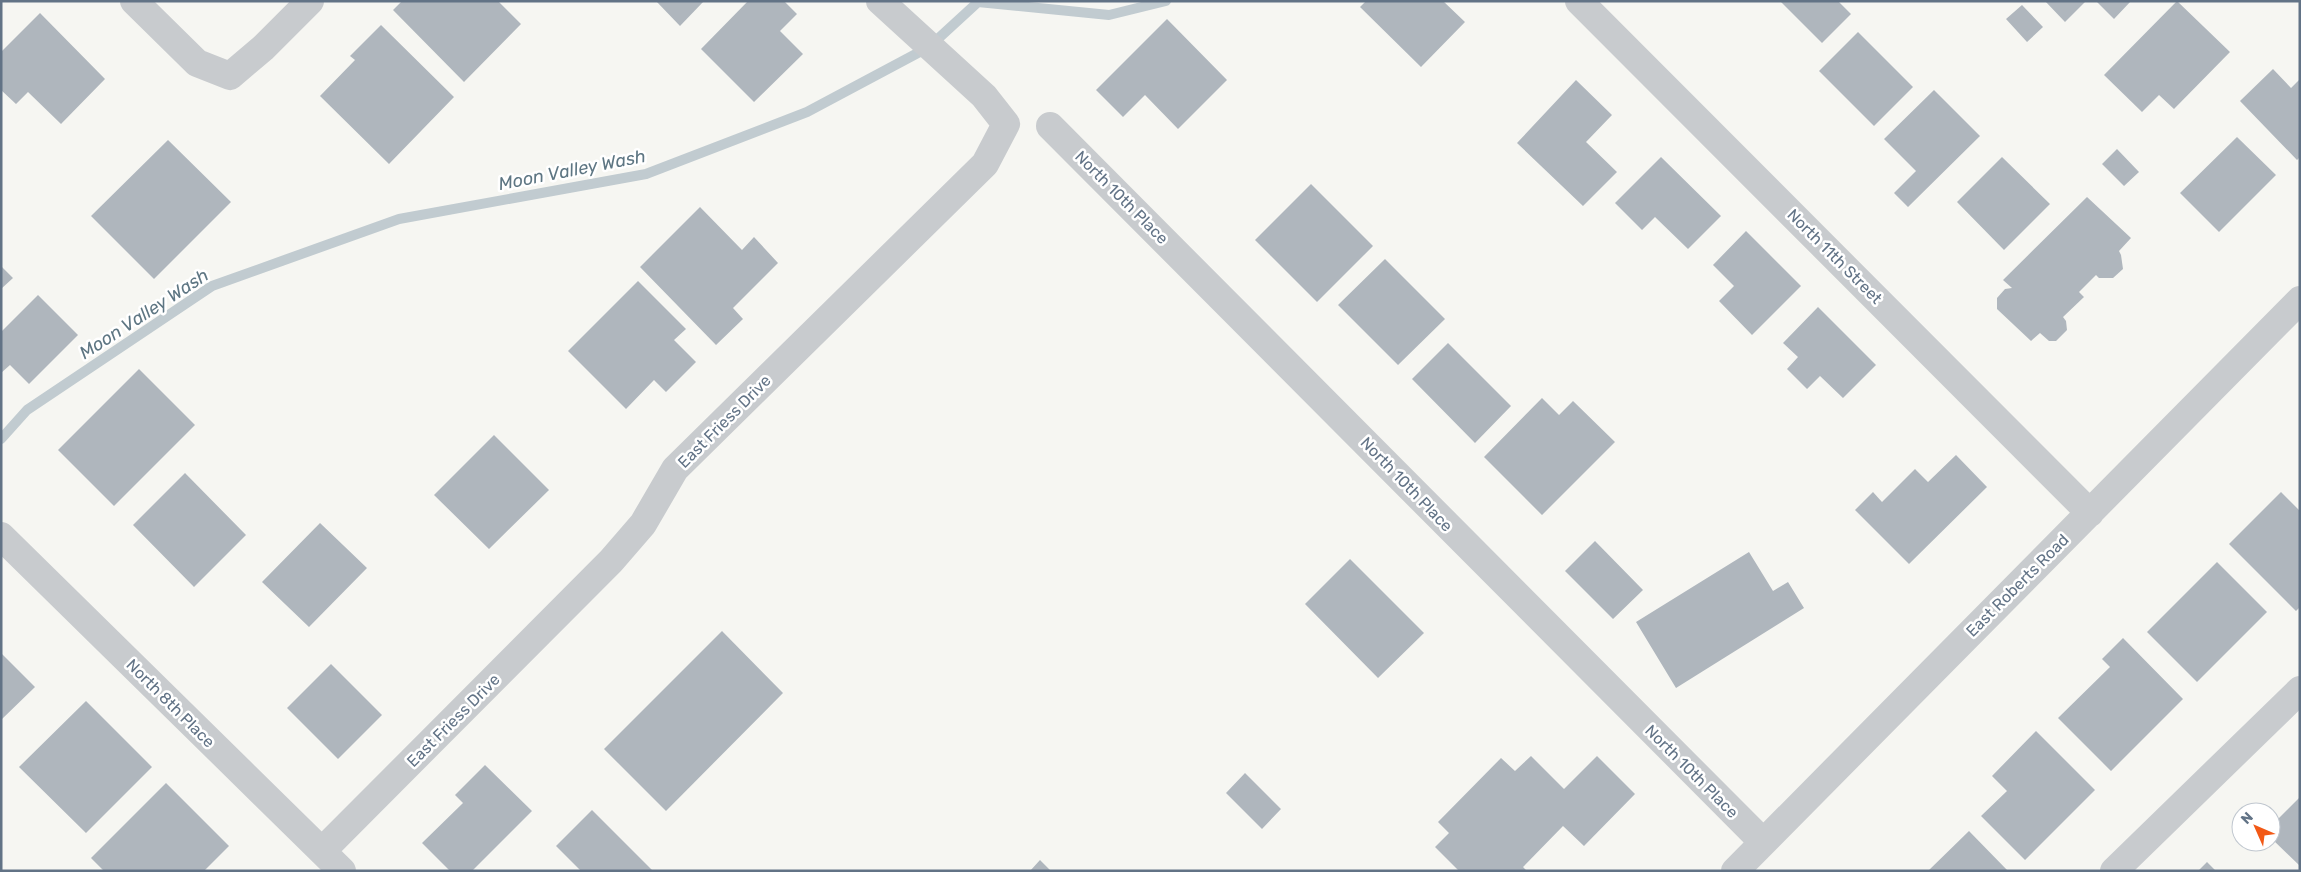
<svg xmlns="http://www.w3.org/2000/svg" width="2301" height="872" font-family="Rubik,sans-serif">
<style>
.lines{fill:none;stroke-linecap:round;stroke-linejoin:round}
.stream{stroke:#c1cbd0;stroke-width:10}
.building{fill:#afb6bd}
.minor{stroke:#c8cbce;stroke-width:28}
.labels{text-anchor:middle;stroke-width:5;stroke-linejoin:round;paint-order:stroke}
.street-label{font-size:16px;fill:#627386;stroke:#fff}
.water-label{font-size:18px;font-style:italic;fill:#5e7683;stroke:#fff}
</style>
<rect width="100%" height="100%" fill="#f6f6f2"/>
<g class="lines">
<path class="stream" d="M1,439L27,410L212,286L399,219L646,174L807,112L929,47L978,2L1109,15L1166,1"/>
</g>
<path class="building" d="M402,1H498L521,24L464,82L393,10Z
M656,1H704L680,26Z
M748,1H784L797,14L780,31L803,54L754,102L701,49Z
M1366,1H1443L1465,22L1421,67L1360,7Z
M1780,1H1838L1851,14L1822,43Z
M2045,1H2086L2065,22Z
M2096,1H2131L2114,19Z
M2177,1L2230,52L2174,109L2159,95L2142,112L2104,75Z
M2022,5L2043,27L2027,42L2006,19Z
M40,13L105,79L61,124L28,92L16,104L1,90V52Z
M1167,19L1227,80L1178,129L1145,95L1123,117L1096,90Z
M381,25L454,97L389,164L320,96L355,60L350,56Z
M1858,32L1913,87L1874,126L1819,71Z
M2273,69L2291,88L2300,79V157L2297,160L2240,101Z
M1576,80L1612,115L1586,142L1617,172L1583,206L1517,143Z
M1934,90L1980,136L1908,207L1894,193L1916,171L1884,139Z
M2237,137L2276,175L2219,232L2180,193Z
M168,140L231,202L154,279L91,216Z
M2117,149L2139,172L2124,186L2102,164Z
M1661,157L1721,216L1688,249L1655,217L1642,230L1615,203Z
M2002,157L2050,204L2004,250L1957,202Z
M1311,184L1373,246L1317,302L1255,240Z
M2087,197L2131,238L2119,251L2121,255L2123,269L2113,278H2099L2096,275L2079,292L2084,297L2063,317L2066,321L2067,330L2056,341H2049L2040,333L2031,341L1997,309V298L2005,289L2012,288L2003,280Z
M700,207L742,250L754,237L778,263L733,308L743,319L716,345L640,267Z
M1746,231L1801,286L1752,335L1719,301L1734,286L1713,265Z
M1385,259L1445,319L1398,365L1338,305Z
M1,266L13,278L1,289Z
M638,281L686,329L674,340L696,362L666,392L654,380L626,409L568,351Z
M38,295L78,335L29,384L10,365L1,373V332Z
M1818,307L1876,365L1843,398L1820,376L1807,389L1787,369L1798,357L1783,343Z
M1448,343L1511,406L1475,443L1412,379Z
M139,369L195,425L114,506L58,450Z
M1542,398L1559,415L1573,401L1615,442L1542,515L1484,457Z
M494,435L549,490L489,549L434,495Z
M1956,455L1987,487L1909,564L1855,510L1873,492L1882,502L1915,469L1928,482Z
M185,473L246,535L194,587L133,525Z
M2281,492L2300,511V607L2296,611L2229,544Z
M320,523L367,568L309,627L262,582Z
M1595,541L1643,590L1613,619L1565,571Z
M1749,552L1773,591L1788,582L1804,608L1676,688L1636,622Z
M1350,559L1424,633L1378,678L1305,604Z
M2217,562L2267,612L2197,682L2147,632Z
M722,631L783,693L666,811L604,749Z
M2123,638L2183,699L2111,771L2058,718L2110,667L2102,659Z
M1,653L35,687L1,720Z
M331,664L382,715L338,759L287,708Z
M86,701L152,767L86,833L19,767Z
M2036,731L2095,790L2025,860L1981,816L2007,791L1992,776Z
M1531,756L1564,789L1597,756L1635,794L1584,846L1563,826L1523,867L1527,871H1459L1435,847L1449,833L1438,822L1501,758L1515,771Z
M485,765L532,811L472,871H450L422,843L463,803L455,795Z
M1245,773L1281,809L1262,829L1226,793Z
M166,783L229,846L204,871H104L91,858Z
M2300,797V866L2271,838V826Z
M592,810L653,871H581L556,846Z
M1969,831L2008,871H1928Z
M1040,860L1051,871H1030Z
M2207,862L2216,871H2198Z"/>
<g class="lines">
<path class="minor" d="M134,1L197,63L230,76L263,48L310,1
M1579,1L2090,513
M1050,126L1763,842
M1,536L342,871
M322,851L611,561L643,524L675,469L985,164L1006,124L984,96L880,1
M1735,871L2300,300
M2114,871L2300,690"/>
</g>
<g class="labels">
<g class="street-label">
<text transform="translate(1122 197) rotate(45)" y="6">North 10th Place</text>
<text transform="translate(1835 256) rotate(45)" y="6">North 11th Street</text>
<text transform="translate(724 421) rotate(-45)" y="6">East Friess Drive</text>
<text transform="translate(1407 484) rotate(46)" y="6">North 10th Place</text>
<text transform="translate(2017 585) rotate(-45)" y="6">East Roberts Road</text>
<text transform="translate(171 703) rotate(45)" y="6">North 8th Place</text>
<text transform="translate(453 720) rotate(-45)" y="6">East Friess Drive</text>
<text transform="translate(1692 771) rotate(45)" y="6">North 10th Place</text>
</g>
<g class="water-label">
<text transform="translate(572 170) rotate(-11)" y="6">Moon Valley Wash</text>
<text transform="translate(144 314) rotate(-33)" y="6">Moon Valley Wash</text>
</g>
</g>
<rect width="2301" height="872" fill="none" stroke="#627386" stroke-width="5"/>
<g transform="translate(2256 827) rotate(315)"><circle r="24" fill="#ffffff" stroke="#c0c7cf"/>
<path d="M0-4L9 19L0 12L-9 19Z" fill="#f25916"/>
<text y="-8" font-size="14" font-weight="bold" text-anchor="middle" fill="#627386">N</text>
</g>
</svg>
